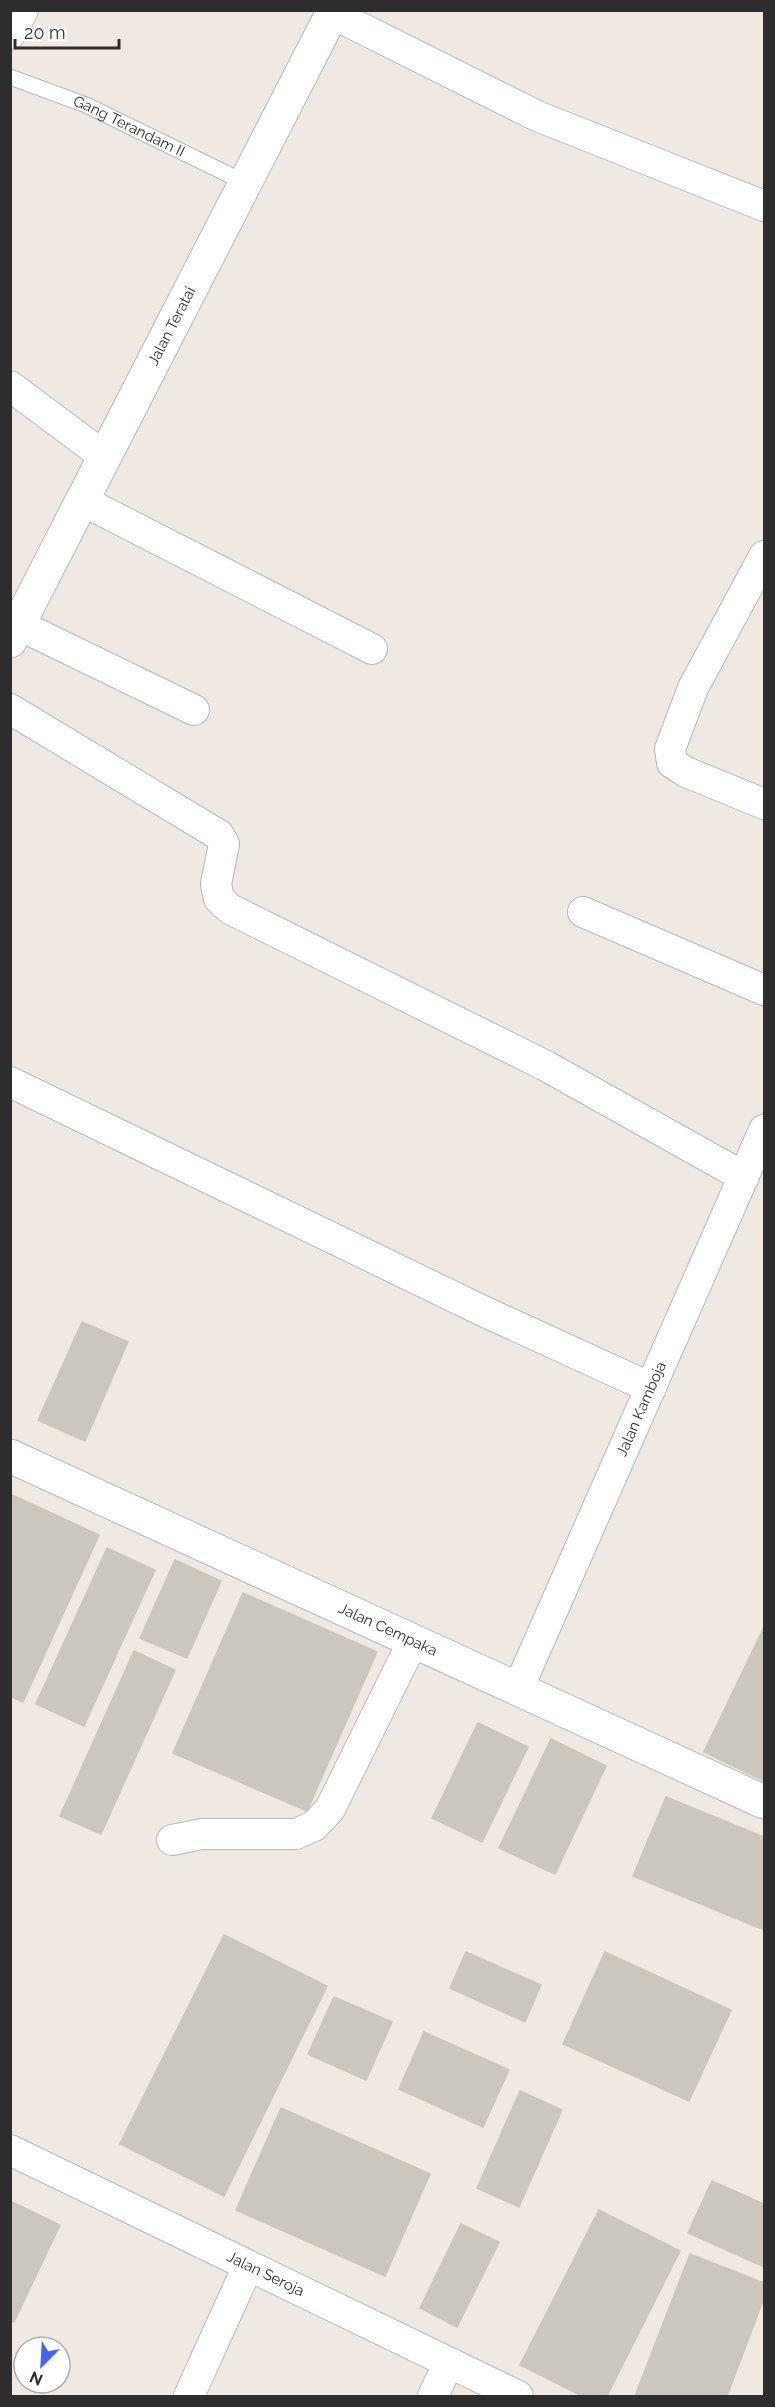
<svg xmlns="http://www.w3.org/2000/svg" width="775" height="2407" font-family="Raleway,sans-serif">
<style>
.building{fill:#cbc7bf;stroke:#cbc5ba;stroke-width:1.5}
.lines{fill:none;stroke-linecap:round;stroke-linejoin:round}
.lane-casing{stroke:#b4b7c1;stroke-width:17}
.street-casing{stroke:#b4b7c1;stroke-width:32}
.secondary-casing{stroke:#b4b7c1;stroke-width:35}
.lane{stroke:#fff;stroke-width:15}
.street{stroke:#fff;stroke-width:30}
.secondary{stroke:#fff;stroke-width:33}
.labels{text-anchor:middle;stroke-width:5;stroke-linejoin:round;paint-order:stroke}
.street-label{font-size:15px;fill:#2e2e2e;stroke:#fff}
</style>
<rect width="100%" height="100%" fill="#efe9e1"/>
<path class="building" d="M82,1322L128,1342L85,1441L38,1420Z
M10,1494L99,1535L23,1702L10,1696Z
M107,1548L155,1570L84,1726L36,1704Z
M175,1560L221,1581L187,1658L140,1638Z
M243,1593L377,1652L307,1811L173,1753Z
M764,1627V1781L704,1752Z
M134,1651L175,1670L101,1834L60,1816Z
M478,1723L528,1747L482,1842L432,1818Z
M551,1739L606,1766L555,1874L499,1848Z
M666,1797L764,1837V1930L633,1876Z
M224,1935L327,1986L224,2196L120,2144Z
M466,1952L541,1985L525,2022L450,1988Z
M605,1952L731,2010L689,2101L563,2044Z
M334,1997L392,2022L366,2080L308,2054Z
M424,2032L509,2070L483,2127L399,2089Z
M520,2091L562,2110L519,2207L477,2188Z
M281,2108L430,2174L385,2276L236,2210Z
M712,2181L764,2204V2267L688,2233Z
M10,2201L60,2225L14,2322L10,2320Z
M599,2210L680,2251L607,2396H582L520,2365Z
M461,2224L499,2242L457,2327L420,2308Z
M690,2254L764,2283V2298L727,2396H635Z"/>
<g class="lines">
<defs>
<g id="lane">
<path id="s1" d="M10,77L86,105L246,183"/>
</g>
<g id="street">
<path d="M333,14L537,116L764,206"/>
<path d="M10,34L23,10"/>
<path d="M10,386L105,457"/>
<path d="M83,501L372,649"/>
<path d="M764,556L693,688L670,749L672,763L686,772L764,804"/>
<path d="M19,625L194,710"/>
<path d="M10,709L219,835L224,844L216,884L219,899L230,909L546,1066L744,1177"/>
<path d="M583,912L764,990"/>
<path d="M10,1082L483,1311L651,1388"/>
<path id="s2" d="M518,1689L764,1130"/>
<path d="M172,1840L202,1834H296L314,1826L330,1809L413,1641"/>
<path id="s3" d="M10,2150L518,2396"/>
<path d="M189,2396L248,2266"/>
<path d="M433,2396L448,2364"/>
</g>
<g id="secondary">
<path id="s4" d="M10,641L334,10"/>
<path id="s5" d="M10,1456L764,1802"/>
</g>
</defs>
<use href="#lane" class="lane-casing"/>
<use href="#street" class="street-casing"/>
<use href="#secondary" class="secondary-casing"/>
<use href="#lane" class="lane"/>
<use href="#street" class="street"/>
<use href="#secondary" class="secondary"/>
</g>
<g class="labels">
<g class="street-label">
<text dy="5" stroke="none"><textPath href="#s1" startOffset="129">Gang Terandam II</textPath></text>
<text dy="5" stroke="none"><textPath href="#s4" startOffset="354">Jalan Teratai</textPath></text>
<text dy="5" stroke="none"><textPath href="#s2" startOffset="306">Jalan Kamboja</textPath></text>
<text dy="5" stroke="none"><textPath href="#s5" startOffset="416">Jalan Cempaka</textPath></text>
<text dy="5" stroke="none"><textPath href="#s3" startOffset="284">Jalan Seroja</textPath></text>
</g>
</g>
<rect width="775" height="2407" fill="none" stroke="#2e2e2e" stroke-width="24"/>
<g transform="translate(42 2365) rotate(204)"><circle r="28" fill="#ffffff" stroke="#ababab" stroke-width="1.5"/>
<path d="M0-4.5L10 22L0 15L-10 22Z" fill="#4264fb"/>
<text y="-9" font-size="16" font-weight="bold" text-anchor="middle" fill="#2e2e2e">N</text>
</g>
<path d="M15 39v9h104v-9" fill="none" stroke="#2e2e2e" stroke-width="3"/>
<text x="24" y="39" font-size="18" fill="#2e2e2e" stroke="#ffffff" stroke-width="4.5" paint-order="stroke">20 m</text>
</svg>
